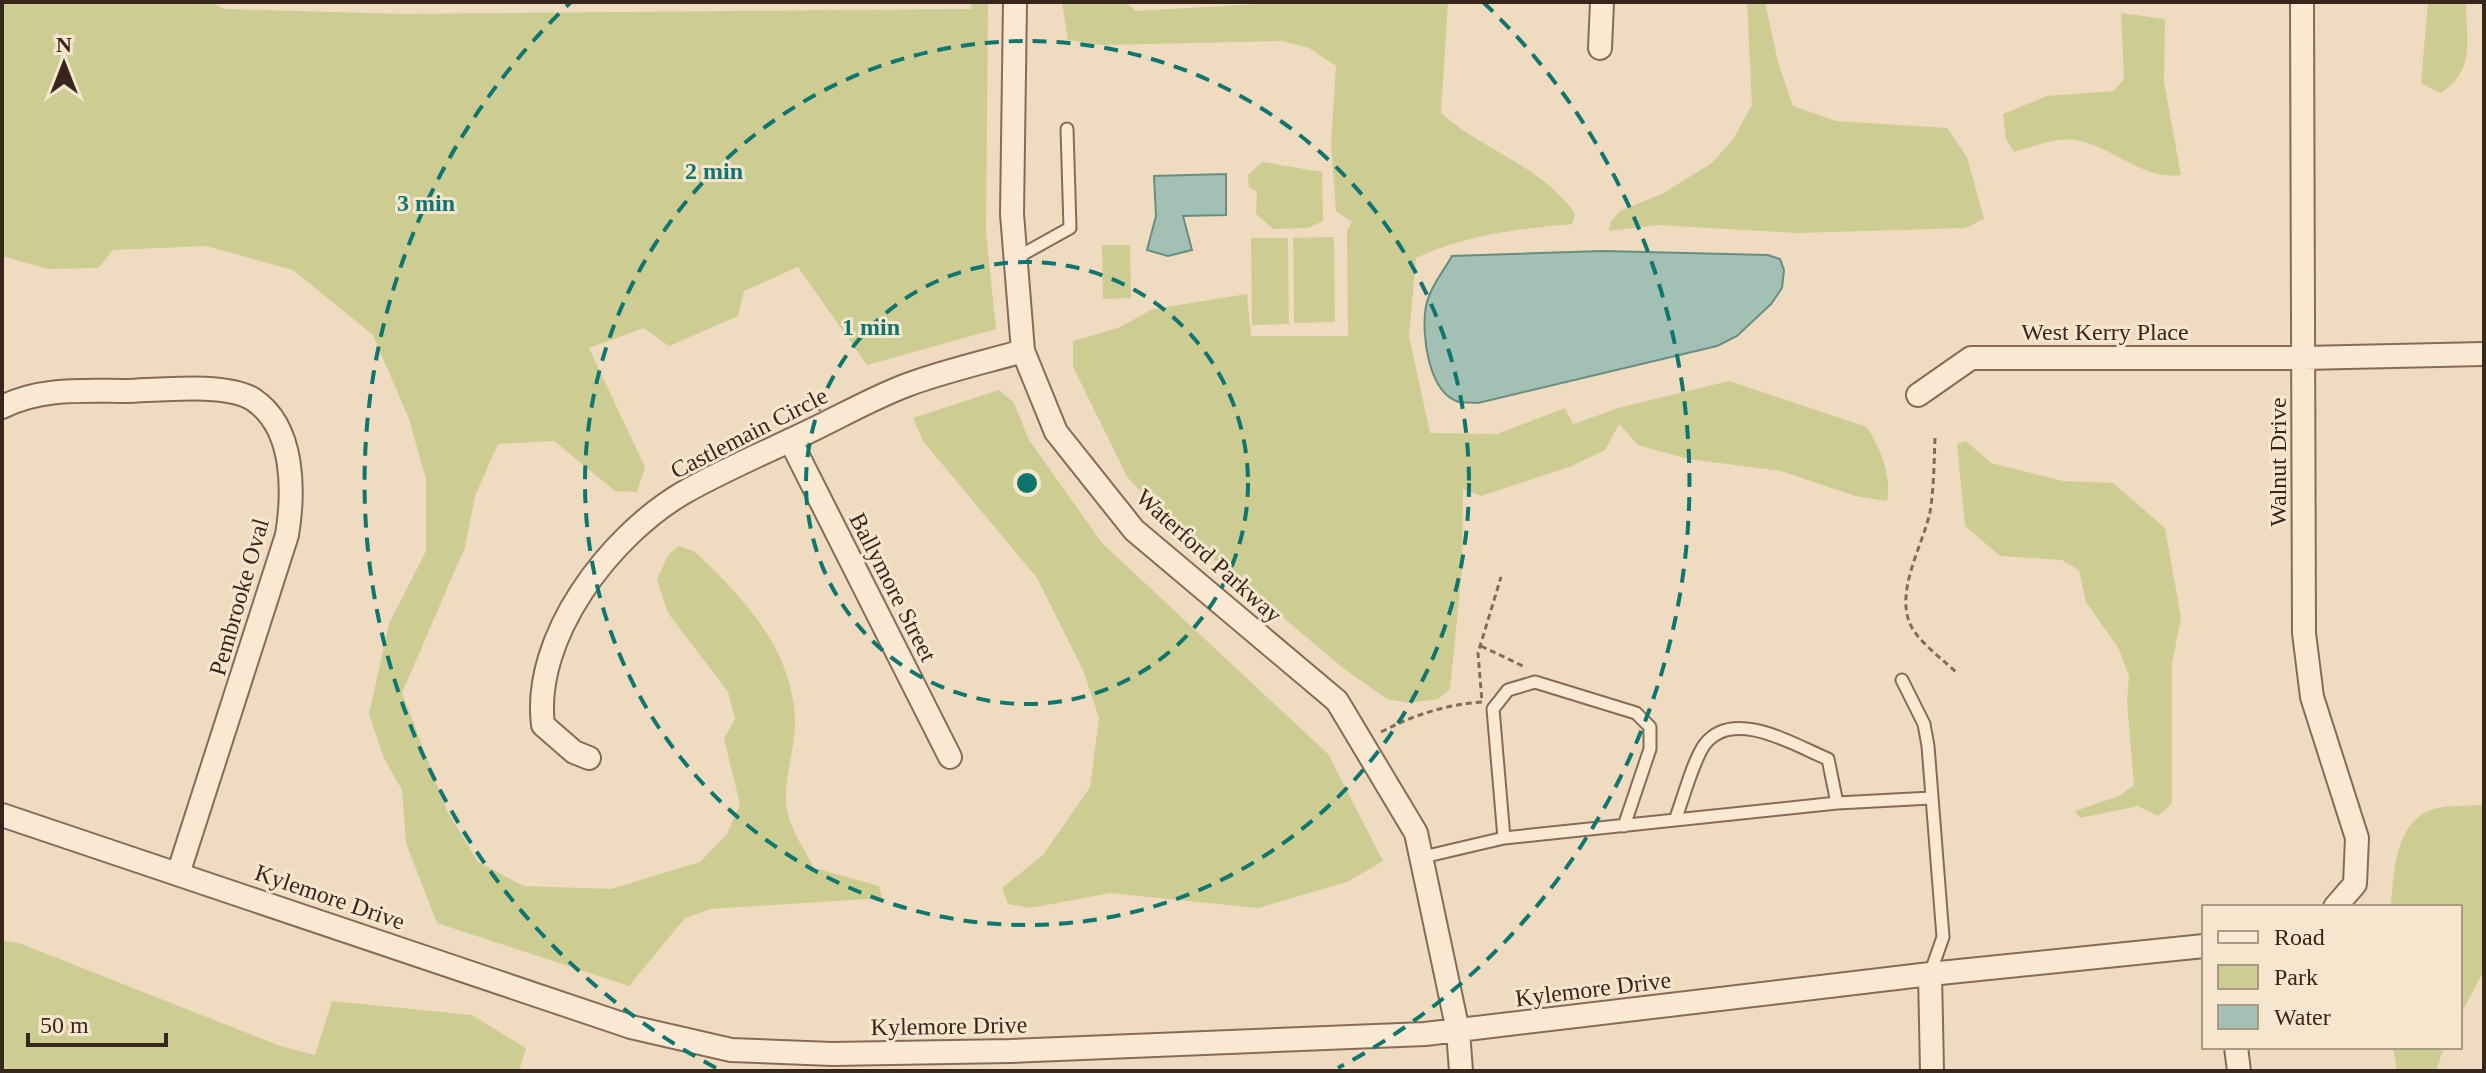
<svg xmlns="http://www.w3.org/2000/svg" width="2486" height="1073" font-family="Georgia,serif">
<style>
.green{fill:#cdcd93}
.water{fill:#a2c0b4;stroke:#698e81;stroke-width:2}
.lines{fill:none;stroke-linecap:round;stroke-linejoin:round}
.service-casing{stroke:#876b57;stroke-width:15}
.minor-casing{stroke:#876b57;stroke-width:26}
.path{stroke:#876b57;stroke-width:3;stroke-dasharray:6 4;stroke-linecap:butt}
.service{stroke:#f9e9d2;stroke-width:11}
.minor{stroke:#f9e9d2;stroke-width:22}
.ring{fill:none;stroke:#0f766e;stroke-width:4;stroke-dasharray:14 10}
.labels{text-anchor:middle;stroke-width:6;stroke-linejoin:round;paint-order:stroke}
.street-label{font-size:24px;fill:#37261c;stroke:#f6e6ce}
.centre{fill:#0f766e;stroke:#f6e6ce;stroke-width:4}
.ring-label{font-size:24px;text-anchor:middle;font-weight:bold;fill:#0f766e;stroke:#f6e6ce;stroke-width:6;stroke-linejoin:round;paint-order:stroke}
</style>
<rect width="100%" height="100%" fill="#efdbbf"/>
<path class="green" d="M2,2H210L224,9L402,14L971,9L972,2H988L986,232L996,329L867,365L798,267L744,291L738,316L669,346L644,328L589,348L645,467L637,492L615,491L554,441L498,444L475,496L465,547L402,693L447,811L478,862L524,886L611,889L700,862L727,834L740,804L724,739L735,719L728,692L668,613L657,580L668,555L679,546L694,551C743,597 793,650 795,720C796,752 779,788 789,818C794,835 806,852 814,868L879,886L882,898L711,909L685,918L629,986L437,923L406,843L402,790L384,758L369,714L389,624L426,551V479L409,419L373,335L293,270L206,246L113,250L98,268L48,269L2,256Z
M1062,2H1125L1136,11L1295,2H1448L1441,113C1482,150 1544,167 1575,214L1572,224C1517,229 1466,235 1416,258L1409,336L1430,433L1497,434L1565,408L1573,424L1622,407L1729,381L1867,427C1880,449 1892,474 1887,501L1855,496L1781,471L1688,459L1638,445L1619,424L1605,450L1572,466L1481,496L1463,489L1462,570L1450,689L1438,699L1408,703L1387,699L1343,668L1173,525L1128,478L1073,367V341L1118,328L1153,309L1247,294L1251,336H1348L1347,231L1352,222L1336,211L1331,144L1336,66L1309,48L1282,41L1103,45L1068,40Z
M1747,2H1765L1778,62L1793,106L1836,121L1947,128L1967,157L1984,219L1965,228L1798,233L1657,225L1609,231L1610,223L1620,211L1662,194L1712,163L1733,139L1752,105Z
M2428,2H2466C2466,39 2476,72 2440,93L2421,83Z
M2121,13L2165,19L2164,82L2181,175C2143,181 2113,146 2075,140C2057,137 2031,147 2014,152L2006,139L2003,114L2047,96L2114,91L2124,79Z
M1262,162L1322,172L1323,221L1308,228L1273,229L1256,214L1257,192L1249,187L1248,175Z
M1334,237L1335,322L1294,323L1293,238Z
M1251,238H1288L1289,324L1252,325Z
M1102,245H1130L1131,298L1103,299Z
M999,390L1014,403L1029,440L1102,543L1328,754L1383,861L1347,882L1258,908L1110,893L1030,908L1008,904L1002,888L1043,855L1090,787L1099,718L1083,670L1037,578L923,441L913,418Z
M1966,441L1991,463L2063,481L2113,483L2165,528L2181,618L2172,664V803L2158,816L2138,806L2080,818L2075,811L2119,796L2134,785L2127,702L2129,676L2119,649L2086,602L2079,570L2062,560L2000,556L1965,526L1957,444Z
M2484,805V970L2460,1016V907H2391C2394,874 2394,821 2434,809C2449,805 2468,806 2484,805Z
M2,940L19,943L280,1046L315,1055L332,1001L472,1015L526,1048L519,1071H2Z
M2393,1047H2444L2436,1071H2397Z"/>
<path class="water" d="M1226,174V215L1183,216L1192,250L1168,256L1147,250L1156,216L1154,176Z
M1603,251L1768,255L1780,259L1784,270L1782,288L1771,304L1737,336L1717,346L1478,403C1472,402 1464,403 1459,402C1428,393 1421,333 1426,306C1430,287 1443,272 1452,256Z"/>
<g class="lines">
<defs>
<path id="service" d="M1016,258L1070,228L1067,129
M1902,680L1924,724L1928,746L1943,937L1930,974
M1675,820C1683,800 1693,760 1705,744C1734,707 1796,746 1828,759L1837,803
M1504,838L1493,709L1508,690L1535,682L1636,713L1650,727V749L1624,826
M1423,857L1504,838L1837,803L1931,798"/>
<path id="minor" d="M1015,2L1012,214L1023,351L1056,432L1134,530L1337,701L1416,833L1458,1031L1461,1071
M2302,2L2304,633L2312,697L2357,838L2355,884L2335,907
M1600,48L1602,2
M1918,395L1971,358H2303L2484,354
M2,407C42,387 84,391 127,391C159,390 228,382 254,400C295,428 294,492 287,535L178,874
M790,440L950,757
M589,758L574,752L543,725C532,637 610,536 683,493C725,469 771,450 814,429C845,414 875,397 907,385C944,371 985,362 1023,351
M2,815L631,1027L731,1050L832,1054L1010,1051L1425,1034L1930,974L2204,946
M1930,974L1932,1071
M2236,1047L2239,1071"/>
</defs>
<use href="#service" class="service-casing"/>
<use href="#minor" class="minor-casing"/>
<path class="path" d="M1935,438C1934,463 1934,488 1930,512C1923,546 1891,597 1914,631C1925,647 1945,661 1958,674
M1481,646L1525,667
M1381,732C1414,715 1444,705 1482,702L1478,653L1501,577"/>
<use href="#service" class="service"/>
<use href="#minor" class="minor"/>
</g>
<g class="ring">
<circle cx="1027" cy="483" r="221"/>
<circle cx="1027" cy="483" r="442"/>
<path d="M716 1068A663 663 0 0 1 571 2M1483 2A663 663 0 0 1 1338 1068"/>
</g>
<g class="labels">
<g class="street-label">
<text x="2105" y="340">West Kerry Place</text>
<text transform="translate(749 433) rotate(-27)" y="8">Castlemain Circle</text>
<text transform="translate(2278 462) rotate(-90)" y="8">Walnut Drive</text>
<text transform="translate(1209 556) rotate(42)" y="8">Waterford Parkway</text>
<text transform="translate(893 587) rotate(63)" y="8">Ballymore Street</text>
<text transform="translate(239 597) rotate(-74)" y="8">Pembrooke Oval</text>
<text transform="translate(330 897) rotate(19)" y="8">Kylemore Drive</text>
<text transform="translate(1593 989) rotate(-7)" y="8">Kylemore Drive</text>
<text transform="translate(949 1026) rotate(-1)" y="8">Kylemore Drive</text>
</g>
</g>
<circle cx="1027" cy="483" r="12" class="centre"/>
<g class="ring-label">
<text x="714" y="179">2 min</text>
<text x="426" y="211">3 min</text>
<text x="871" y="335">1 min</text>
</g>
<rect width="2486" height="1073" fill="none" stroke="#37261c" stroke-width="8"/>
<rect x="2202" y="905" width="260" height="144" fill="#f6e6ce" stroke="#aa9987" stroke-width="2"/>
<rect x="2218" y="931" width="40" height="12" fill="#f9e9d2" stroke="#aa9987" stroke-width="2"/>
<text x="2274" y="945" font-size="24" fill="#37261c">Road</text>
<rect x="2218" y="965" width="40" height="24" fill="#cdcd93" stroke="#aa9987" stroke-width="2"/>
<text x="2274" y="985" font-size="24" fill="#37261c">Park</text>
<rect x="2218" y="1005" width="40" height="24" fill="#a2c0b4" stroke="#aa9987" stroke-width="2"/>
<text x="2274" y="1025" font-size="24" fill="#37261c">Water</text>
<g transform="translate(64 64)" stroke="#f6e6ce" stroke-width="6" paint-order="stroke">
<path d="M0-6L14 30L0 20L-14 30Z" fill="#37261c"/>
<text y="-12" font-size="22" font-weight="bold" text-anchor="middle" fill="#37261c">N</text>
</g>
<path d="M28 1033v12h138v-12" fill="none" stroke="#37261c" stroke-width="4"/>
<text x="40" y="1033" font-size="24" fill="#37261c" stroke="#f6e6ce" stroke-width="6" paint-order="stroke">50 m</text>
</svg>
